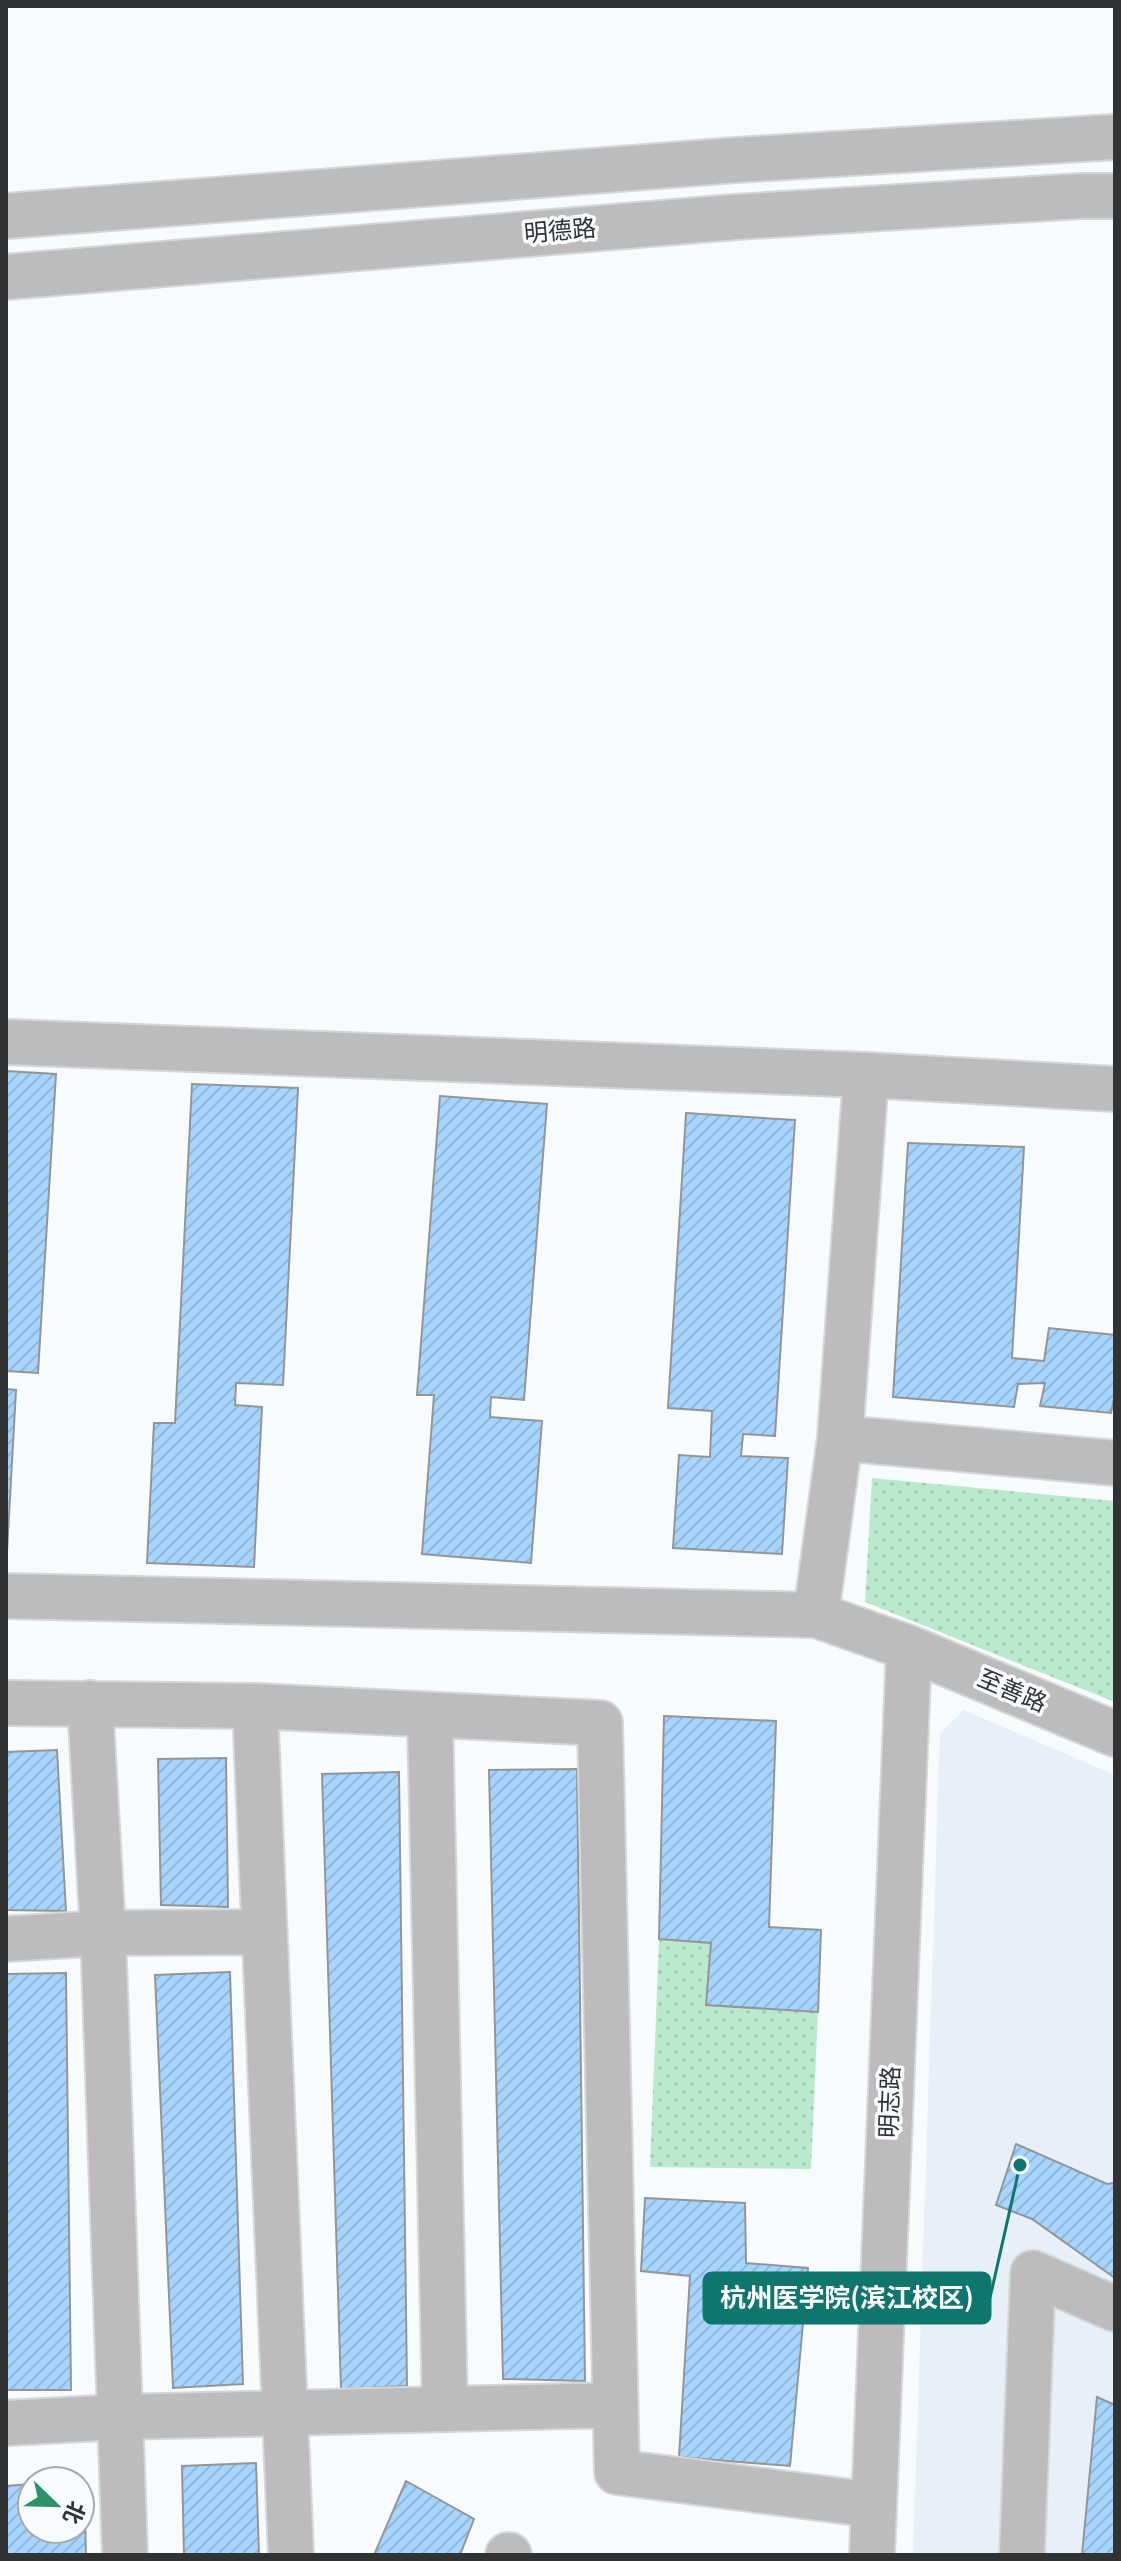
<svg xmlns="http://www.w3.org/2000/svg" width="1121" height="2561" font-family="Georgia,'Noto Sans SC',serif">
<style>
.built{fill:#e7f0f8}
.grass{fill:url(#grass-dots)}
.building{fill:url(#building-hatch);stroke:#939698;stroke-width:2}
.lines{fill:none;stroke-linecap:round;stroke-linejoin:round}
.minor-casing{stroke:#d4d7d9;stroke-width:48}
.minor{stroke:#bdbbbb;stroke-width:44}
.labels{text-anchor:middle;stroke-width:7;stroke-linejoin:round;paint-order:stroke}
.street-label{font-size:24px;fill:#313233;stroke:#f8fbfd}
.leader{fill:none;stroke:#0f766e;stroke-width:3}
.callout-dot{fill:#0f766e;stroke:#f8fbfd;stroke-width:3}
.callout{fill:#0f766e;stroke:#0f766e;stroke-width:3}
.callout-label{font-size:26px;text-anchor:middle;font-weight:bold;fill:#fff}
</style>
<defs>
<pattern id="grass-dots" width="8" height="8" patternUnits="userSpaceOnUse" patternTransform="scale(2)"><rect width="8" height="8" fill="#bbe9cd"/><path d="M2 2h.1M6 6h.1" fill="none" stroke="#a1c8b0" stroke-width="1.8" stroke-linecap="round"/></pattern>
<pattern id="building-hatch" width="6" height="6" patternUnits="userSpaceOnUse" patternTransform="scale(2)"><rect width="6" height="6" fill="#a7d5fd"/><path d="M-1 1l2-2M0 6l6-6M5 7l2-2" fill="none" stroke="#90b7d9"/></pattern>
</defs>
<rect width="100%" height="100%" fill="#f8fbfd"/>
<path class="built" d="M964,1710L1115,1775V2555H913L940,1733Z"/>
<path class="grass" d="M872,1478L1115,1501V1702L865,1602Z
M659,1939L711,1943L706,2005L818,2012L811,2169L650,2167Z"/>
<path class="building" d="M6,1071L56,1074L38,1373L6,1371Z
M192,1084L298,1088L283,1385L236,1383L235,1405L262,1407L254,1567L147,1563L154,1423H175Z
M440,1096L547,1104L524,1400L491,1397L490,1417L542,1421L531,1563L422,1554L434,1395H417Z
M686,1113L795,1120L775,1436L743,1434L741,1456L788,1458L782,1554L673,1548L679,1455L710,1457L712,1411L668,1408Z
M908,1143L1024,1147L1012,1358L1044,1361L1049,1328L1115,1335V1394L1111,1413L1040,1406L1045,1383L1018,1384L1014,1407L893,1397Z
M6,1389L16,1390L7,1552H6Z
M664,1716L776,1721L769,1927L821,1930L818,2012L706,2005L711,1943L659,1939Z
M57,1750L66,1911L6,1910V1752Z
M226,1758L228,1907L161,1905L158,1759Z
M577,1769L585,2381L503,2379L489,1770Z
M399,1772L407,2386L341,2389L322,1774Z
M230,1972L243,2384L173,2388L155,1975Z
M66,1973L71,2390H6V1974Z
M1016,2144L1107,2184L1115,2183V2278L1032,2219L996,2205Z
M645,2198L745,2203L746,2263L808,2268L790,2466L679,2457L690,2276L641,2271Z
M1097,2397L1115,2405V2555H1082Z
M256,2463L259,2555H184L182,2466Z
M84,2480L86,2555H6V2486L32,2484V2529H80V2481H69Z
M406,2481L474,2519L460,2555H374Z"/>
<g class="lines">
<defs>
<path id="minor" d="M6,216L736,160L1115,137
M6,277L735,217L1081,196H1115
M6,1042L866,1075L1115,1089
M866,1075L840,1438L816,1615L909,1648L1115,1734
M840,1438L1115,1463
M6,1596L816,1615
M6,1703L255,1706L600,1723L617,2472L874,2505
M90,1703L103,1933L125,2555
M255,1706L291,2555
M430,1715L445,2409
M6,1939L103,1933L264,1932
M6,2423L120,2417L615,2405
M508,2555H509
M872,2555L909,1648
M1022,2555L1033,2273L1115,2309"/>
</defs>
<use href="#minor" class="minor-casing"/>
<use href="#minor" class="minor"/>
</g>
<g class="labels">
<g class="street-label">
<text transform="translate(560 231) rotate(-5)" y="8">明德路</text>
<text transform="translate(1012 1691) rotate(23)" y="8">至善路</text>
<text transform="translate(890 2102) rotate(-88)" y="8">明志路</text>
</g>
</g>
<path class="leader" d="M1020 2165L990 2298"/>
<circle class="callout-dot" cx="1020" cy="2165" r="8"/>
<rect class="callout" x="704" y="2273" width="286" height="50" rx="8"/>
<g class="callout-label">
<text x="847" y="2307">杭州医学院(滨江校区)</text>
</g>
<rect width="1121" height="2561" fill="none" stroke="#313233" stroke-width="16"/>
<g transform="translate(56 2505) rotate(113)"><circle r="38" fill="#f8fbfd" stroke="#a8abac" stroke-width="2"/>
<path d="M0-6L14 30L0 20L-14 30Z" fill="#2e906a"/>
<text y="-12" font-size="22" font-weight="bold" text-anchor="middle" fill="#313233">北</text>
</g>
</svg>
